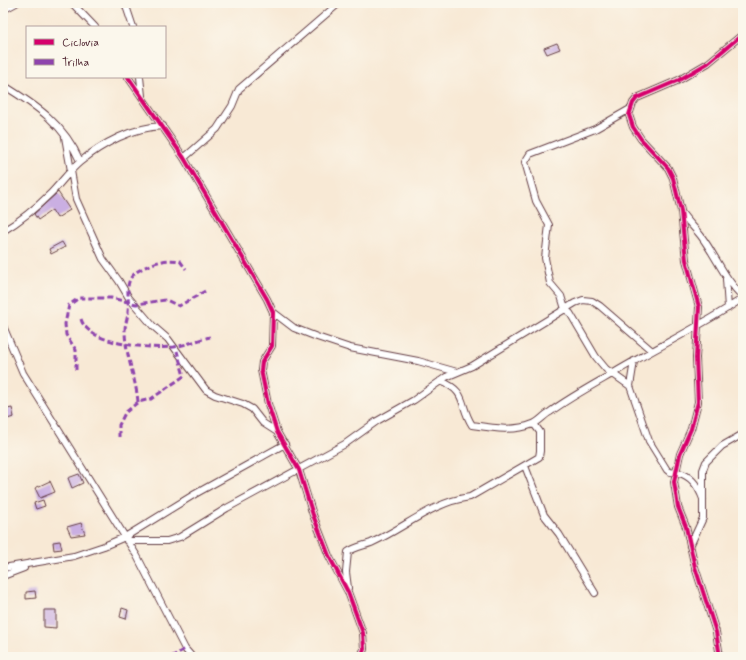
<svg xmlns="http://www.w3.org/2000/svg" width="746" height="660" font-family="Mynerve,sans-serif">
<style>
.building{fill:#caafe2}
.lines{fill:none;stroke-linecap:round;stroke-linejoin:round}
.street-casing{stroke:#643d44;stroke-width:8}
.street{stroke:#fff;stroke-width:6}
.quiet{stroke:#8e44ad;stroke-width:3;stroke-dasharray:6 3;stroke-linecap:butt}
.cycleway-casing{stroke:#fbf7ec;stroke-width:6}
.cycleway{stroke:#d6006c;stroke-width:4}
</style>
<rect width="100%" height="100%" fill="#fbf7ec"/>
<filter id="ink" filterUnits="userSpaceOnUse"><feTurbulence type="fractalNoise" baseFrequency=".025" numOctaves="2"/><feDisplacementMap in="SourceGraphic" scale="8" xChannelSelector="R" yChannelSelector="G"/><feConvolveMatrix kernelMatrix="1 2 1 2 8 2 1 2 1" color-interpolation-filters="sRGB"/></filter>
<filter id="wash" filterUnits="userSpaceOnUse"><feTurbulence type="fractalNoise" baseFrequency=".012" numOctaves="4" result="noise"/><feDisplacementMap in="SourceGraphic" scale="16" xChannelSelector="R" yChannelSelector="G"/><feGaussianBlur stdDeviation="0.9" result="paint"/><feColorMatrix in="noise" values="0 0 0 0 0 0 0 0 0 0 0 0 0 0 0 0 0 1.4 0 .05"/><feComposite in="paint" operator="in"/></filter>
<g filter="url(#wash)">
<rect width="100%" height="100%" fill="#f8e9d5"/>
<g id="blocks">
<path class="building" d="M557,43L560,49L547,54L544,48Z
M58,192L70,210L57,218L52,210L38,220L34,214Z
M62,242L65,247L51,254L49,249Z
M12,408L14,417L7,419L6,416L3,417V410Z
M79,474L83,483L72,488L68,478Z
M50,481L55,492L40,498L35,488Z
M43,500L45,506L36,509L34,503Z
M81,523L85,534L71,536L67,527Z
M60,541L62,549L54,550L53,542Z
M35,591L36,598L26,599V592Z
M122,608L128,610L126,619L120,617Z
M44,610H56V628L44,627Z"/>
</g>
</g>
<g filter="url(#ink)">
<use href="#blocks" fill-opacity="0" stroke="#643d44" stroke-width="1"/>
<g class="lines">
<defs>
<path id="street" d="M72,3L95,27
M125,3L133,27
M3,10L16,3
M128,77L184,158L267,299L273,312L272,346L262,362L261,370L268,404L277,432L299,470L313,515L329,556L348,592L363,633L364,649L361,657
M140,77L142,96
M3,85C37,106 64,124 80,161
M65,137L76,199L103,259L119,281L129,298L153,326L168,339L206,390L215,395L243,404L252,409L263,423L277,432
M184,158L217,129L232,106L239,89L338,4
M681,212C687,221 695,228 701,236C716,256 725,280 743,297
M3,231C20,221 37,207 51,193C61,183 69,171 80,162C103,143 133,127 163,126
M726,279L728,308
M273,312L294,328L317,337L350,348L418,361L457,372
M3,326L23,373L137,556L185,649L192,657
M634,361L630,386L649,441L667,470C671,474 674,472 679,473C692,476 699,488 703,499
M440,381C468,391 459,405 472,425C492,428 514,432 533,424C539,422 544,415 550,412C569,398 591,386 612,374C655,348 702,326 743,298
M630,386L606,369L596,357L570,313L565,309L561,296L550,283L545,258L549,225L536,201L525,162L530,154L595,129L630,109
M525,466L544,515L559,534L595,593
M127,541H167L180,537L227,508L345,444L377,421L414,400L446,377L472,366L575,303L583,300L592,301L600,306L651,350
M690,546L703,518V470L706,462L722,446L743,434
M3,568L74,556L104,546L125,537L195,494L285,444
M3,576L24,568
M348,588L346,572L348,552C355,547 363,546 371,543C405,528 432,502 470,497L539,457L540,451V432L534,424
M720,657L716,632L695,567L686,527L678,507L674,482L680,454L691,429L698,402L696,358L699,307L686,260L681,211L673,178L668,168L641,139L633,127L629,115L633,103L637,98L679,80L708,63L743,34"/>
</defs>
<use href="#street" class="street-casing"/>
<use href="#street" class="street"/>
<path class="quiet" d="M81,319C88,345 152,349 174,347C186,345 198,340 210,337
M76,370V350L66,335L65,324L69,305L79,298H111L136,304L166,300L179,306L207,290
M138,402C136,378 125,355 125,330C125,323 128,318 128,312C130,287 120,277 150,265C159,261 169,259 180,261L186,269
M119,437V425L125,413L138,402L151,399L184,376L177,351
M171,657L185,649"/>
<defs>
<path id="cycleway" d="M128,77L184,158L267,299L273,312L272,346L262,362L261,370L268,404L277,432L299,470L313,515L329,556L348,592L363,633L364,649L361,657
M720,657L716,632L695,567L686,527L678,507L674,482L680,454L691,429L698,402L696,358L699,307L686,260L681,211L673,178L668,168L641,139L633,127L629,115L633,103L637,98L679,80L708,63L743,34"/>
</defs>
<use href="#cycleway" class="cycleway-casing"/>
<use href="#cycleway" class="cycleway"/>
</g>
</g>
<rect width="746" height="660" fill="none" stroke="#fbf7ec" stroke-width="16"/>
<rect x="26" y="26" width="140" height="52" fill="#fbf7ec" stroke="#b4a19f"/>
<rect x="34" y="39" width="20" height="6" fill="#d6006c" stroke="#b4a19f"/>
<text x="62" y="46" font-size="12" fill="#4a1f2b">Ciclovia</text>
<rect x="34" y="59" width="20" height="6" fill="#8e44ad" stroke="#b4a19f"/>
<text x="62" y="66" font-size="12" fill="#4a1f2b">Trilha</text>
</svg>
